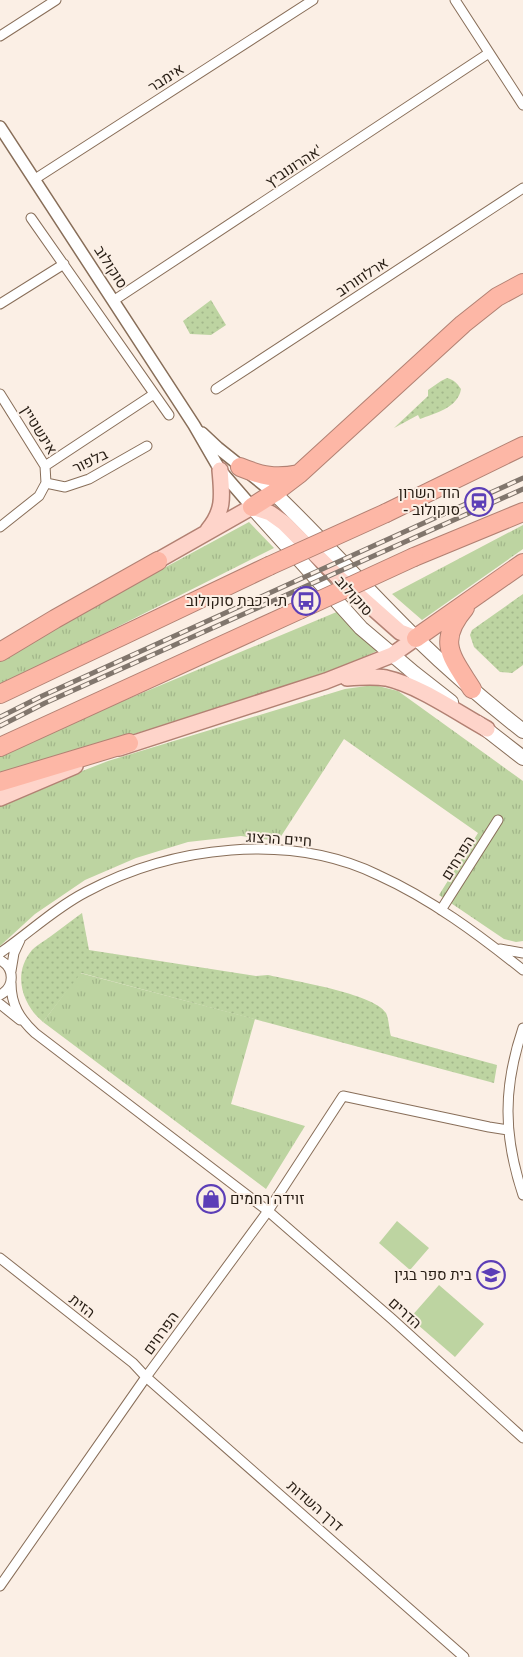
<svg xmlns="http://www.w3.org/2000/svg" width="523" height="1657" font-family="'IBM Plex Sans',Heebo,sans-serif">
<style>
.grass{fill:url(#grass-tufts)}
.park{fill:url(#park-dots)}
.pitch{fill:#bdd4a1}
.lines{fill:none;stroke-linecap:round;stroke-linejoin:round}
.minor-casing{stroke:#886e59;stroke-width:11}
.tertiary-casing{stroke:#886e59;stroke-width:14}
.secondary-casing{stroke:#886e59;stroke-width:16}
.primary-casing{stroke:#b28173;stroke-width:18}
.motorway-casing{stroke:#b28173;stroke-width:20}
.minor{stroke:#fff;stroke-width:9}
.tertiary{stroke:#fff;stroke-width:11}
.secondary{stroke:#fff;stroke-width:14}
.primary{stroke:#fed4ca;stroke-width:15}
.motorway{stroke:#fdb7a6;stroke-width:18}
.rail-casing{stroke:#81766d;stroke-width:5}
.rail{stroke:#fbefe5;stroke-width:3;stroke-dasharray:9;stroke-linecap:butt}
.motorway-bridge-casing{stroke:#b28173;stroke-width:20;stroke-linecap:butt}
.motorway-bridge{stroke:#fdb7a6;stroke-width:18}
.labels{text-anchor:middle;stroke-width:4;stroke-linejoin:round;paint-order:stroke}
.street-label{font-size:15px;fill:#271d14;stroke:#fbefe5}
.poi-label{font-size:15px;fill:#271d14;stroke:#fbefe5;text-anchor:end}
</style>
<defs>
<pattern id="grass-tufts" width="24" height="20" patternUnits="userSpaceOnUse" patternTransform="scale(1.25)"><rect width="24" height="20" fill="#bdd4a1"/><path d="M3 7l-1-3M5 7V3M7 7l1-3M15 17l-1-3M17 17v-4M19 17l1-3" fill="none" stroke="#a2b68a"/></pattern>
<pattern id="park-dots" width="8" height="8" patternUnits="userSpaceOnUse" patternTransform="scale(1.25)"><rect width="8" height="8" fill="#bdd4a1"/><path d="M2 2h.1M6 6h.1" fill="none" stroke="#a2b68a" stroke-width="1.8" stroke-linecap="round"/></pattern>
</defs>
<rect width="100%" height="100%" fill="#fbefe5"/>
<path class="grass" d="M249,522L274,548L0,686V660L55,627Z
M523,525V549L422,620L392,594Z
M339,611L379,650L327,675L0,775V755L106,708Z
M374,685L398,691L523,781V941L516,942L504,939L439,895L478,833L344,739L278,841L241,836L188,842L136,858L85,880L35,914L0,946V803L108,761L345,689Z
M80,973L255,1019L231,1104L305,1126L266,1189L43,1022Z"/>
<path class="park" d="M211,300L226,325L211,335L190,334L183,321Z
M447,378C454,380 457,383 461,389C458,408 435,413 420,419L418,415L394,428L428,396V390L441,381Z
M523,594V665L512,673L500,672L474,647L470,635L472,630Z
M82,913L89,950L256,976L268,975C293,981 373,993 386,1013C389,1019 389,1030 391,1036L497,1065L494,1083L81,973L43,1022C22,1004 12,974 32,950C36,946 42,942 47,939C59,930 70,922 82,913Z"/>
<path class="pitch" d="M397,1221L429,1248L410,1270L379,1243Z
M439,1285L484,1324L455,1357L410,1318Z"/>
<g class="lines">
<defs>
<path id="minor" d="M455,0L523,105
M0,36L56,0
M35,179L313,0
M31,218L169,415
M113,301L489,53
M0,304L64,264
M216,389L523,188
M0,394L45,466L46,483
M45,466L154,394
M0,527L39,496L46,483L65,487L89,479L147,446
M441,910L498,820
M500,949L523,953
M0,953C29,933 55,908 86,892C172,846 289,832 378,875C431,899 478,934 523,970
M0,960C15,968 15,987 0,995
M11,971L14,953L20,940
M11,983C11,1005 20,1019 35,1033L268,1211L392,1319L523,1438
M0,1004L20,1020
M523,1028C503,1087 503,1135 523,1195
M0,1258L133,1363L146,1377L464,1657
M0,1586L146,1377L268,1211L343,1096L489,1127L508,1130"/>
<path id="tertiary" d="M0,127L194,425L220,470L252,507
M202,433L218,448L274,493"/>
<path id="secondary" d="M274,493C323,540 368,591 416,638C450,671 486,702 523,731
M252,507L361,628L414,673L451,702
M478,723L523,758"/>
<path id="primary" d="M208,530C225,510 222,494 220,470
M148,566L252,507L270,513L284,523L339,578L400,632L416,638
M347,678C360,677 373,676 386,678C418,685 458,713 487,729
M119,748L326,681L392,655L416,638
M0,798L75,766"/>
<path id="motorway" d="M240,467C262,476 275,479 299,474
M252,507L274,493L299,474L463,324L497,297L523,283
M386,513L523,446
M414,557L523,512
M465,608C436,642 452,657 472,689
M416,638L523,563
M0,652L55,619L158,561
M0,694L269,566
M0,747L299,610
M0,782L129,743"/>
</defs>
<use href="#minor" class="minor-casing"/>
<use href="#tertiary" class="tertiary-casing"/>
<use href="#secondary" class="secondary-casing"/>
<use href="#primary" class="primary-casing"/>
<use href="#motorway" class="motorway-casing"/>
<use href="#minor" class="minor"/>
<use href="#tertiary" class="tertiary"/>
<use href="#secondary" class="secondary"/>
<use href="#primary" class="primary"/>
<use href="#motorway" class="motorway"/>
<defs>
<path id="rail" d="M0,717L42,696L523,478
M0,726L45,703L523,489"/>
</defs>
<use href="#rail" class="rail-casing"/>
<use href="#rail" class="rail"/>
<defs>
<path id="motorway-bridge" d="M269,566L386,513
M299,610L414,557"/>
</defs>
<use href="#motorway-bridge" class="motorway-bridge-casing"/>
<use href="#motorway-bridge" class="motorway-bridge"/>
</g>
<defs>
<symbol id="station-ring" viewBox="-11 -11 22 22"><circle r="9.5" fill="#fbefe5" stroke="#5c3eb7" stroke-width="1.5"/><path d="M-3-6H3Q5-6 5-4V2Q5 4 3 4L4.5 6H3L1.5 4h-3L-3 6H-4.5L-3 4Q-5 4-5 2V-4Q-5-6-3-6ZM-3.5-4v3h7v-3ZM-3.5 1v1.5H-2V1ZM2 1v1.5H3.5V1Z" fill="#5c3eb7"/></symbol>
<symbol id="bus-ring" viewBox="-11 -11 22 22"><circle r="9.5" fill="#fbefe5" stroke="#5c3eb7" stroke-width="1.5"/><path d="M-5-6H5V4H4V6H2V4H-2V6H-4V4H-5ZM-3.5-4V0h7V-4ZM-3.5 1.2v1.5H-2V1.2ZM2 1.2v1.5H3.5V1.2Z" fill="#5c3eb7"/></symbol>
<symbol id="shop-ring" viewBox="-11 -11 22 22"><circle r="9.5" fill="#fbefe5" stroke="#5c3eb7" stroke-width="1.5"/><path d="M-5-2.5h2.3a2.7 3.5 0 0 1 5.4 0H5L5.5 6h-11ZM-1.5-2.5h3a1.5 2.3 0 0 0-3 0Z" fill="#5c3eb7"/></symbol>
<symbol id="school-ring" viewBox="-11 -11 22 22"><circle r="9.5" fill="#fbefe5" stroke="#5c3eb7" stroke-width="1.5"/><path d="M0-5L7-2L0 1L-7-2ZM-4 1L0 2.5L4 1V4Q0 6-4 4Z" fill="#5c3eb7"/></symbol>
</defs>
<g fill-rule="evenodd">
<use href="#station-ring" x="463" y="486" width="32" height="32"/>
<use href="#bus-ring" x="290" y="585" width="32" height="32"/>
<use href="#shop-ring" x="195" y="1183" width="32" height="32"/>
<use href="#school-ring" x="475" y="1259" width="32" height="32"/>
</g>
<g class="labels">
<g class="street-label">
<text transform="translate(166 78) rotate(-33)" y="5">אימבר</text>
<text transform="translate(294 166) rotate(-33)" y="5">אהרונוביץ'</text>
<text transform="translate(111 267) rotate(57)" y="5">סוקולוב</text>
<text transform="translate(362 277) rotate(-33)" y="5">ארלוזורוב</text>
<text transform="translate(39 430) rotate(58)" y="5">אינשטיין</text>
<text transform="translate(90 461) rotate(-26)" y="5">בלפור</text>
<text transform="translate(354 596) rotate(48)" y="5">סוקולוב</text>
<text transform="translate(279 839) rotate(4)" y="5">חיים הרצוג</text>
<text transform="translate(458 858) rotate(-58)" y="5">הפרחים</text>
<text transform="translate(82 1306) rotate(38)" y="5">הזית</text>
<text transform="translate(405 1313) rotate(42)" y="5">הדרים</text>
<text transform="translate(161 1333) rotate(-54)" y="5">הפרחים</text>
<text transform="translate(315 1506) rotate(41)" y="5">דרך השדות</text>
</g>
<g class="poi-label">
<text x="460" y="498">הוד השרון<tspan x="460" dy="17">- סוקולוב</tspan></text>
<text x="287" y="606">ת. רכבת סוקולוב</text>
<text x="230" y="1204" text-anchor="start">זוידה רחמים</text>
<text x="472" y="1280">בית ספר בגין</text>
</g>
</g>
</svg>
